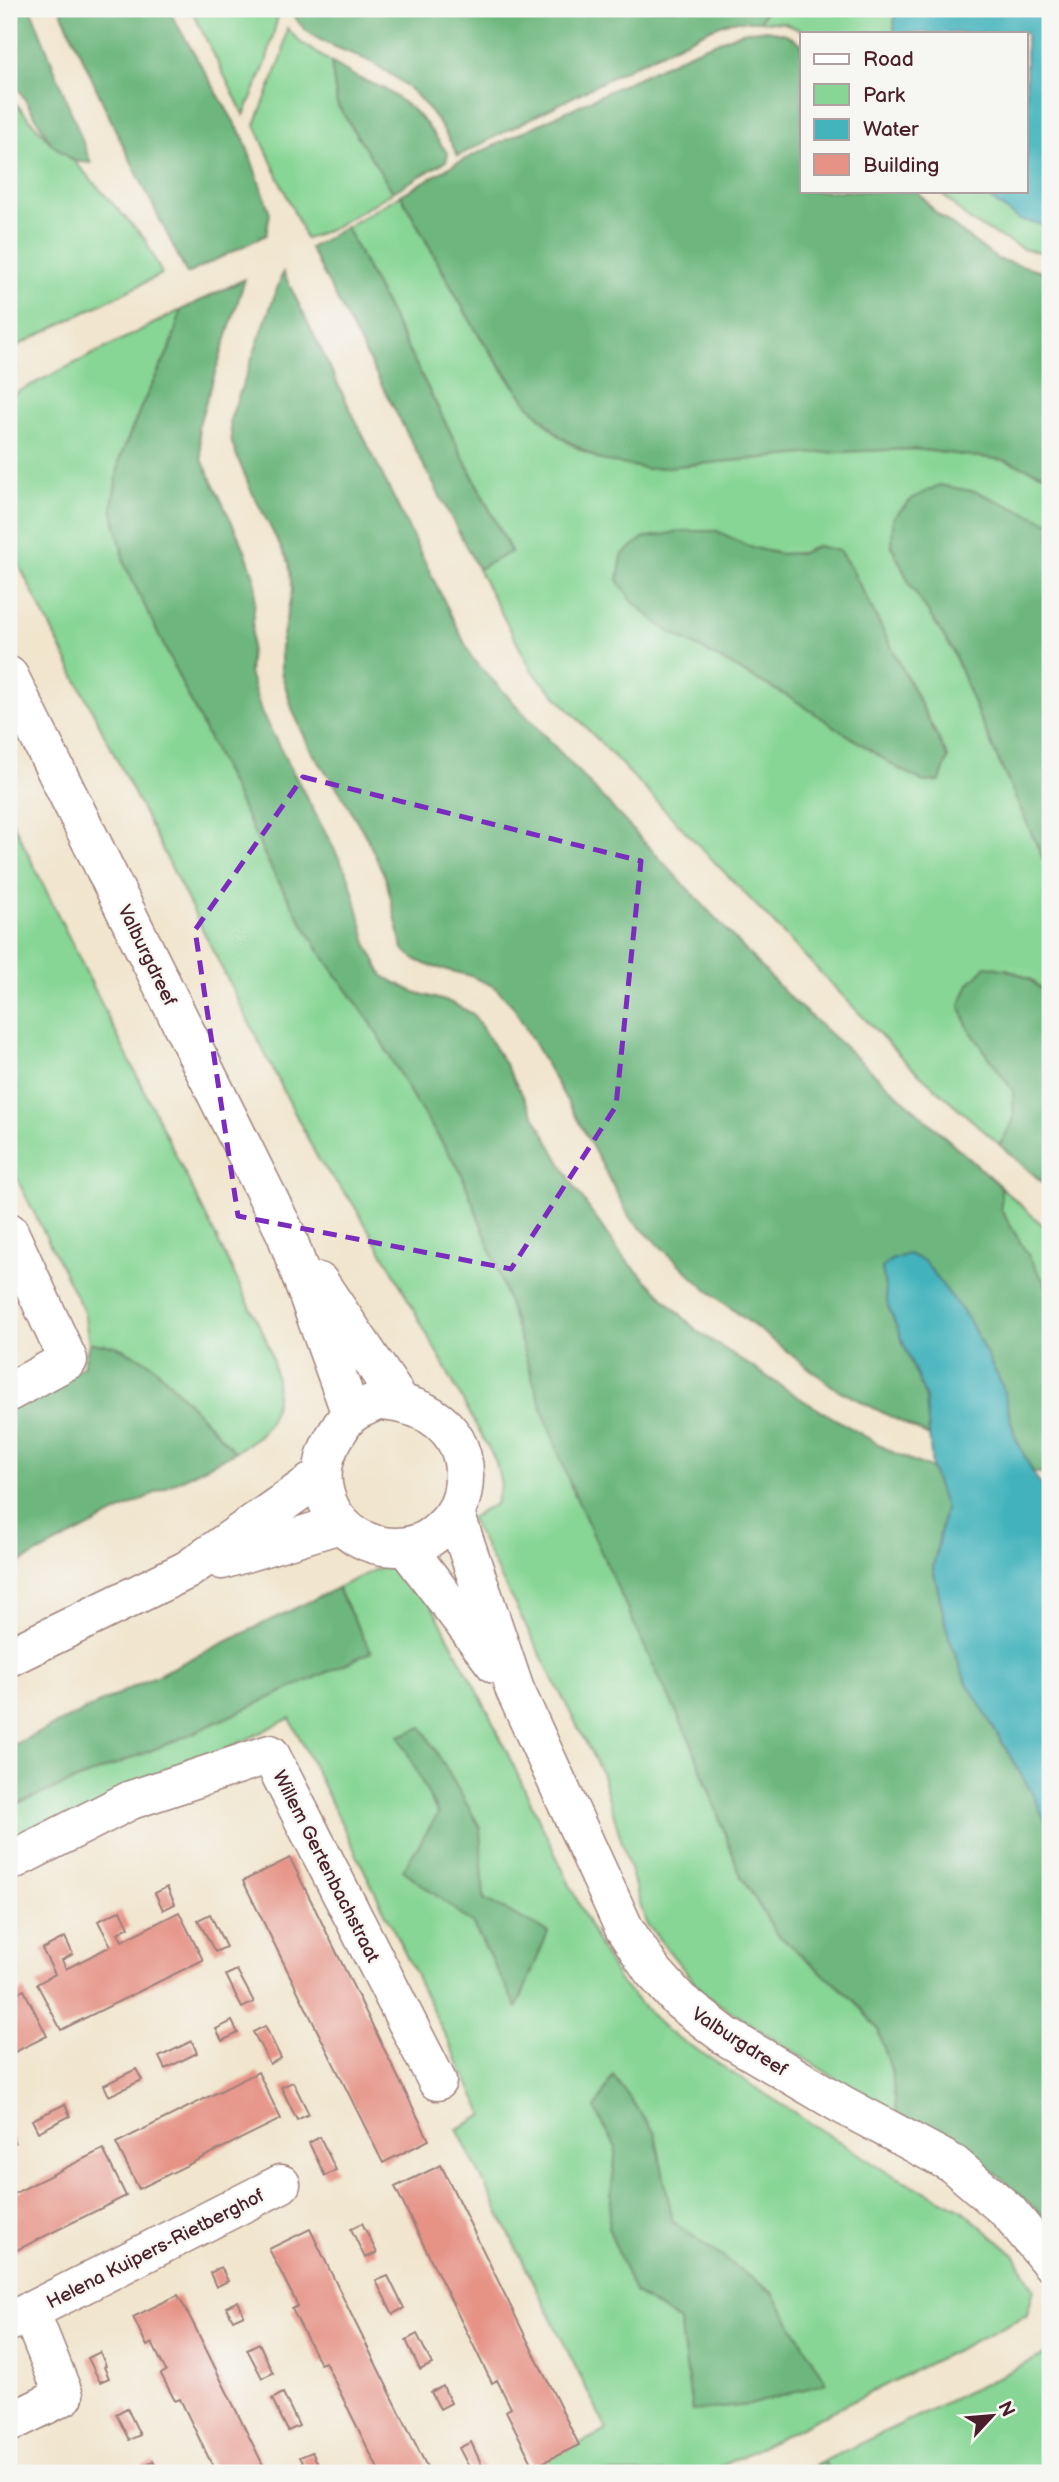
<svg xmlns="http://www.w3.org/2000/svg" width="1059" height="2482" font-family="'Balsamiq Sans',sans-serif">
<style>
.green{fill:#87d695;stroke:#687a60;stroke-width:2;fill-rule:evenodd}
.forest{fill:#6db77e;stroke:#5c6b54;stroke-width:2}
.water{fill:#43b3bc;stroke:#466974;stroke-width:2}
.building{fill:#e69285}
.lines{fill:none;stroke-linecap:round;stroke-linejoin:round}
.street-casing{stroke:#9e827c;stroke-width:41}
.secondary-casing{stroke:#9e827c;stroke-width:41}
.street{stroke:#fff;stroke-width:38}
.secondary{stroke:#fff;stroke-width:38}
.marked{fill:none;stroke:#7b2cbf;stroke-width:5;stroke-dasharray:14 9;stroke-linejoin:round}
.labels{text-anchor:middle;stroke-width:5;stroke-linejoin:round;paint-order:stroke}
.street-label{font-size:19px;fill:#4a1f2b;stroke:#f6f6f2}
</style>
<rect width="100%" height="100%" fill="#f6f6f2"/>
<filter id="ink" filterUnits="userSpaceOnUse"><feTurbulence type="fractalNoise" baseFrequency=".0143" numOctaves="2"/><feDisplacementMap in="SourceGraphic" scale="14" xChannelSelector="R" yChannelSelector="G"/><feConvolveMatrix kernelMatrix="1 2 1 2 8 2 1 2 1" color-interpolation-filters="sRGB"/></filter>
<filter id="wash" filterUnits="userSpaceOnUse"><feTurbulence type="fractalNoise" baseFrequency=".00686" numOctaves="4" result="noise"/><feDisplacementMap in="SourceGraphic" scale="28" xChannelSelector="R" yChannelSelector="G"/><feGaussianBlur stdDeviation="1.57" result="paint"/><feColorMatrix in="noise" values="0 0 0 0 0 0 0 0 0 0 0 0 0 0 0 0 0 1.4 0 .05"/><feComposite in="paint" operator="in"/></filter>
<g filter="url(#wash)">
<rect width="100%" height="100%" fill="#f1e5cd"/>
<path class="green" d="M191,9H277L278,16L266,63L244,115Z
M766,9H895L894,33H806L785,23L760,21Z
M287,28L300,42L331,62L337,104L393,192L331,229L306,239L255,125L283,54Z
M9,96L51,143L74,161L145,239L162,274L9,350Z
M939,191H979L1020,220L1050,226V254L1023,249L970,221Z
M401,195C445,275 491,373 559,436C571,446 586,453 601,460L914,449L1004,460L1050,476V523L1019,510L892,547L911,586L952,649L980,719L1050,874V997L1031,979L1007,969L960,1005L968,1027L1013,1091L1014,1119L1000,1145L907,1063L532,671L478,569L511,551L346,227ZM716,531L750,547L780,554L802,553L817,546L839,551L851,568L948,757L924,782L899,769L793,699L737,669Z
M181,310L171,346L142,405L120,458L112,507L125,565L273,872L318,949L371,1023L415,1101L461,1172L495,1261L543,1411L691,1743L741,1876L776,1933L854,2000L878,2030L891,2069L897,2114L866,2098L704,1994L646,1923L601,1772L470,1518L495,1504L501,1485L496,1462L389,1264L352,1202L319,1161L9,545V396Z
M9,815L266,1339C277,1369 284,1403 263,1431C256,1439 244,1446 235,1452L152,1364L116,1346L89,1343L84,1312L9,1163Z
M1001,1187L1050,1232V1292L1001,1210Z
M405,1555L487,1710L597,1942L619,1981L666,2030L885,2171L962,2210L1015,2256L1034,2289L1027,2315L708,2473H520L607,2430L457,2129L484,2115L290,1718L9,1856V1807L177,1740L371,1652L337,1588Z
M1050,2352V2473H830L824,2461Z"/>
<path class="forest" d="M9,9H31L91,163L74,161L51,143L21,93L9,78Z
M60,9H168L244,139L270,213L266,235L187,274L117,133Z
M291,9H766L760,21H731L710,29L631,67L458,156C442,125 423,96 393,76C383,69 371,61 360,57C334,46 302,38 291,9Z
M767,30L786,34L802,44V191H917L935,212L997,259L1050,273V476L1004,460L914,449L816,453L647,469L601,460L561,437L527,403L475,329L401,195L455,164L694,51L745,31Z
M331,62L358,78L383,88L412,109L426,124L448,154L446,161L393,192L337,104Z
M346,227L511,552L478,569L310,248Z
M283,272L472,658L789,997L1001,1187V1210L1050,1292V1476L1032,1471L1015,1437L1002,1385L969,1320L924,1261L882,1269L888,1306L926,1398L929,1436L836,1389L705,1288L630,1218L584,1131L513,1006L495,987L471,976L427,965L416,960L403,949L386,879L367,838L340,792L310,749L293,711L281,672V645L292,590L289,563L250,488L238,459L232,443L230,420Z
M245,279L198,427L202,460L245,550L256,583L249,673L262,714L349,877L368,947L383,976L414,992L452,1003L473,1014L505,1064L575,1188L622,1256L697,1331L806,1402L894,1453L932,1469L945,1509L933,1568L949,1638L966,1681L1032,1793L1050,1831V2222L998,2175L947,2139L897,2114L891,2069L878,2030L854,2000L776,1933L741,1876L691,1742L653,1665L570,1484L543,1411L495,1261L461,1172L415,1101L371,1023L318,949L273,872L125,565L112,507L120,458L142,405L171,346L181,310Z
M939,485L977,492L1050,523V874L980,719L952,649L911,586L892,547L893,518L913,498Z
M684,531H717L750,547L780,554L802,553L817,546L839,551L851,568L948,758L940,781L924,782L899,769L793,699L666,630L632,601L618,580L622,555L643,538Z
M986,966C1016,970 1029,976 1050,997V1189L1000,1145L1014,1119L1013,1091L968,1027L960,1005L969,984Z
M89,1343L116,1346L152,1364L235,1452L9,1568V1407L83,1366Z
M337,1588L371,1652L177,1740L9,1807V1747Z
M422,1727L480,1827L484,1899L548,1932L517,2008L472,1923L403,1870L438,1814L399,1736Z
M613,2075L655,2133L673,2222L773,2293L827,2383L750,2405L692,2411L680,2322L634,2292L608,2227L616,2148L595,2109Z
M824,2461L830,2473H800Z"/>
<path class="water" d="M895,9H1050V226L1020,220L979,191H1026V33H894Z
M908,1254L924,1261L969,1320L1002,1385L1015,1437L1032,1471L1050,1499V1831L1032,1793L966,1681L949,1638L933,1568L945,1509L932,1469L926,1398L888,1306L882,1268L891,1260Z"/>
<g id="blocks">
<path class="building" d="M290,1858L429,2140L383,2163L243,1881Z
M167,1887L175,1904L163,1910L155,1893Z
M121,1910L129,1927L118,1933L122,1941L179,1912L203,1960L61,2030L37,1984L55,1974L42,1949L65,1937L73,1954L62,1960L66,1969L111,1946L98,1921Z
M210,1914L226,1947L215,1952L198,1920Z
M237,1970L254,2002L242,2008L226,1975Z
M24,1990L47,2036L9,2055V1997Z
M232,2021L238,2033L222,2041L216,2029Z
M265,2026L281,2058L270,2064L253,2032Z
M192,2041L197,2053L165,2069L159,2057Z
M136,2069L142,2080L109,2096L104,2085Z
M258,2072L281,2119L139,2189L116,2143Z
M293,2082L309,2114L297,2120L281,2087Z
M65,2104L70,2116L38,2132L32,2120Z
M9,2130L15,2143L9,2146Z
M320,2137L336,2170L325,2176L309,2143Z
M103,2149L126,2196L9,2254V2196Z
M441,2165L579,2445L534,2467L506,2411L511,2408L497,2380L492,2383L395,2187Z
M362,2223L377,2253L365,2258L351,2229Z
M310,2229L351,2314L430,2473H380L325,2362L320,2364L292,2309L298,2306L269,2249Z
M221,2267L228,2281L216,2287L210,2273Z
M388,2276L404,2308L393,2314L376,2281Z
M178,2295L193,2323L267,2473H216L180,2399L175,2401L161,2374L166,2371L152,2343L147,2346L133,2317Z
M238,2301L244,2315L233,2320L226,2307Z
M417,2334L432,2364L420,2370L406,2340Z
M259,2343L273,2373L262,2378L247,2349Z
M100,2352L106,2366L104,2367L109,2378L100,2382L88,2358Z
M443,2386L451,2403L440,2409L431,2392Z
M283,2393L299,2426L288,2431L272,2399Z
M127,2408L140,2435L129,2440L116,2414Z
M471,2442L485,2472L482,2473H472L459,2448Z
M312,2452L320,2468L323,2473H309L300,2457Z
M153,2461L159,2473H145L142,2466Z"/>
</g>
</g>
<g filter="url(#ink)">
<use href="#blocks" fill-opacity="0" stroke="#9e827c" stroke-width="2"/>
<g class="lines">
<defs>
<path id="street" d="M9,1232L68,1360L9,1392
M455,1513L515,1690L624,1928L652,1970L680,2001L727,2037L841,2104L953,2164L1009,2212L1050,2262
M406,1547L495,1664
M9,1862L131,1800L270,1754L437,2081
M9,2322L281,2184
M9,2423L64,2396L30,2311"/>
<path id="secondary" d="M9,676L286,1234L351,1414
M319,1282L400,1402
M377,1401C433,1403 474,1436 462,1495C458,1512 448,1523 435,1534C424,1543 409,1547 395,1547C339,1547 303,1487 334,1438C339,1430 345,1418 353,1413C360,1408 369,1405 377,1401Z
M222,1560L340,1524
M9,1657L187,1570L321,1476"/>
</defs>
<use href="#street" class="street-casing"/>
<use href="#secondary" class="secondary-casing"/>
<use href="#street" class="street"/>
<use href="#secondary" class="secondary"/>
</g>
</g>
<path class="marked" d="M303,777L641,861L616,1106L511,1269L238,1216L195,930Z"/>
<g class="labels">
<g class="street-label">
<text transform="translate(148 955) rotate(64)" y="7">Valburgdreef</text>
<text transform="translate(327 1866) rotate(63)" y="7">Willem Gertenbachstraat</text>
<text transform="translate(740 2041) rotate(33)" y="7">Valburgdreef</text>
<text transform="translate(155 2248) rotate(-27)" y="7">Helena Kuipers-Rietberghof</text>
</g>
</g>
<rect width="1059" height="2482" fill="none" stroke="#f6f6f2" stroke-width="35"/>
<rect x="800" y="32" width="228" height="161" fill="#f6f6f2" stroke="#b1a0a2" stroke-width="2"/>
<rect x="814" y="54" width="35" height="10" fill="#ffffff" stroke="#b1a0a2" stroke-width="2"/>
<text x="863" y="66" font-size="21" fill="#4a1f2b">Road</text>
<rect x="814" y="84" width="35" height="21" fill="#87d695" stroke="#b1a0a2" stroke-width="2"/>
<text x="863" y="102" font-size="21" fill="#4a1f2b">Park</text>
<rect x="814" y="119" width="35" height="21" fill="#43b3bc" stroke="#b1a0a2" stroke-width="2"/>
<text x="863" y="136" font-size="21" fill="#4a1f2b">Water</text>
<rect x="814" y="154" width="35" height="21" fill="#e69285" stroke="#b1a0a2" stroke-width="2"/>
<text x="863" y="172" font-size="21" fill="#4a1f2b">Building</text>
<g transform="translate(992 2416) rotate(64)" stroke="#f6f6f2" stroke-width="5" paint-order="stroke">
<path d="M0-5L12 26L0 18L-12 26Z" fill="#4a1f2b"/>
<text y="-10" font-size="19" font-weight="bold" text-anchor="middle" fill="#4a1f2b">N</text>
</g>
</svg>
